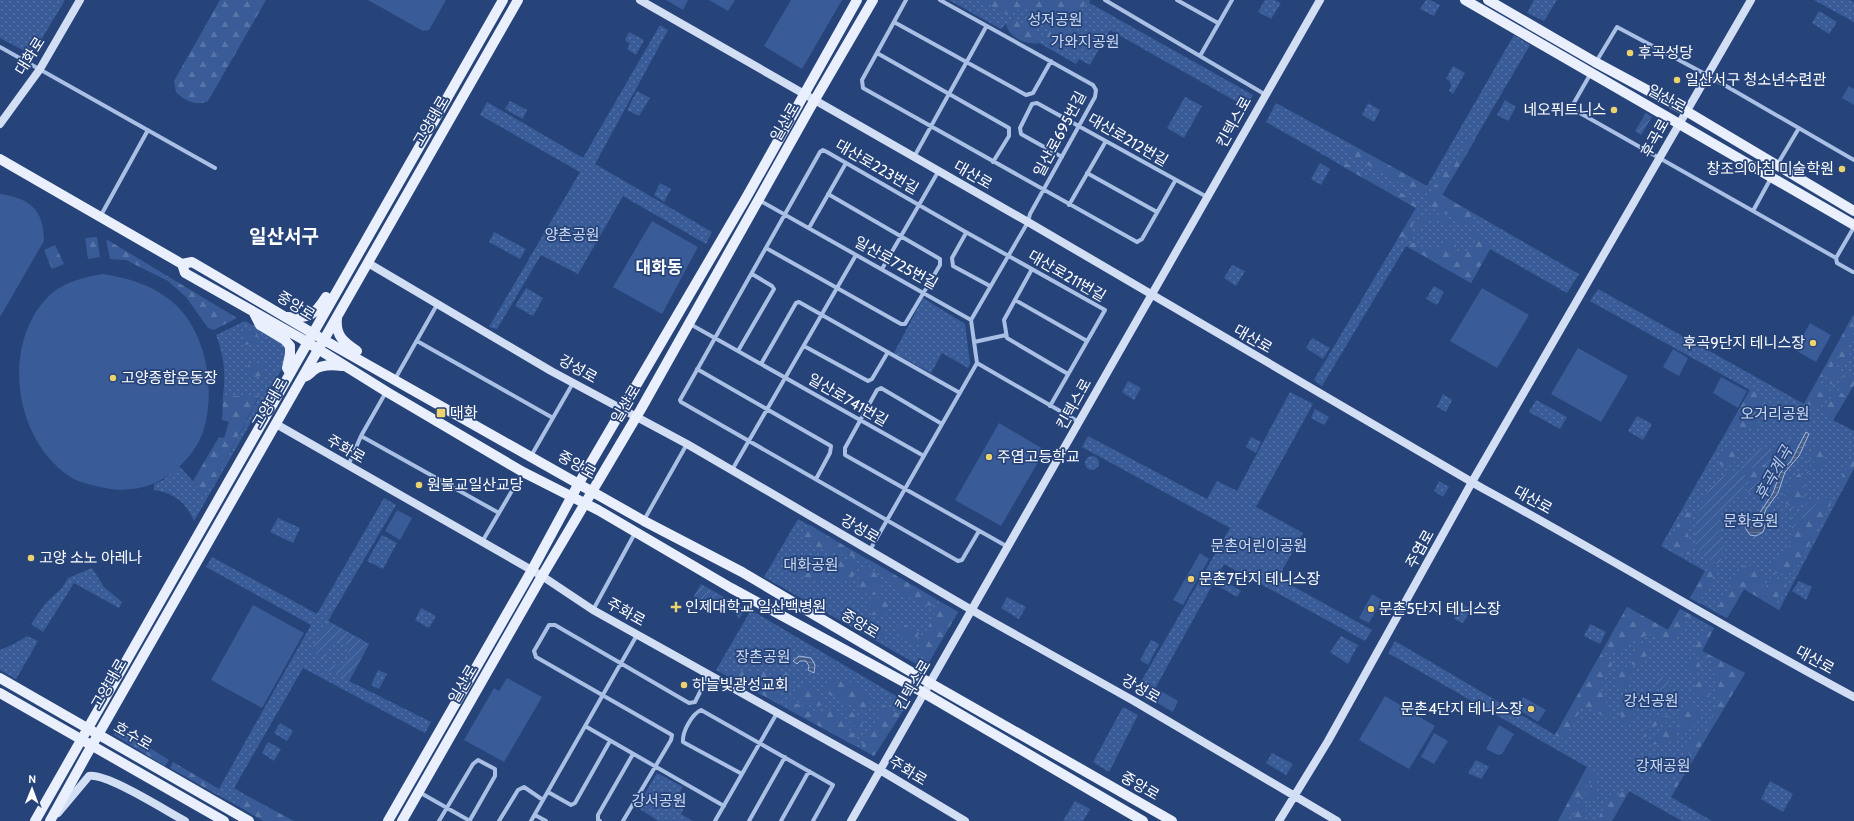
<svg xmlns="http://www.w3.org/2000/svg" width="1854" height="821" font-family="Cabin,'Noto Sans KR',sans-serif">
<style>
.grass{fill:url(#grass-dots)}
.forest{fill:url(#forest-firs)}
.garden{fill:url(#garden-furrows)}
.pitch{fill:#395c98}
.water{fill:url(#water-rules);stroke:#9db8e5}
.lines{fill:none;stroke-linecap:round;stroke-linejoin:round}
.street{stroke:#a9bfe4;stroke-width:4}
.secondary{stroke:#d2def4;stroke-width:8}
.primary{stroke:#e9effc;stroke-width:10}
.poi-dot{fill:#edd36e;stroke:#26437a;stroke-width:1.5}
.labels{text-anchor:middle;stroke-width:3.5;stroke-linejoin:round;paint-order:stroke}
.park-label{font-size:15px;fill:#ccdaf3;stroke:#26437a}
.poi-label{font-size:15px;fill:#fff;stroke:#26437a;text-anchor:start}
.street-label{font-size:15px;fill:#fff;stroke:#26437a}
.water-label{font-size:16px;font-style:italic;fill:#b4c9ec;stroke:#26437a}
.quarter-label{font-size:17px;font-weight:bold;fill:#fff;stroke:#26437a}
.district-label{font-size:19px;font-weight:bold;fill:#fff;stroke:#26437a}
</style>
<defs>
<pattern id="grass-dots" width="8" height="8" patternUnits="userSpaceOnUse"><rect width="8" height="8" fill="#395c98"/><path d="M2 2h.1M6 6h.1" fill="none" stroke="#5774a7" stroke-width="1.8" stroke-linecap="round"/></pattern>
<pattern id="forest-firs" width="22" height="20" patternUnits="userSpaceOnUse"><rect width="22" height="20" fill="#395c98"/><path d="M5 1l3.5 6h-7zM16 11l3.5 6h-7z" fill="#5774a7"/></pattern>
<pattern id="garden-furrows" width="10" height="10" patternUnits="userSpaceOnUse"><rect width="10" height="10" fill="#395c98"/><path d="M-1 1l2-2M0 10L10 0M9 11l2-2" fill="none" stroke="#5774a7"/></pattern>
<pattern id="water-rules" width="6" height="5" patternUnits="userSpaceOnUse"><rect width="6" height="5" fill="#455b84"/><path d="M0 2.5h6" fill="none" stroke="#617496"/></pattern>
</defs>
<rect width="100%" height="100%" fill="#26437a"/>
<path class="grass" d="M0,0H65L32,55L0,38Z
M949,0H1090L1089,3L1093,5L1253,95L1246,107L1110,30L1090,65L1079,59L1076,64L1036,41L1040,35L1012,19L1009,26L1006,24L1001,29Z
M1265,0H1274L1281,3L1271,19L1258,12Z
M1426,0H1430L1440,5L1434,16L1420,9Z
M1534,0H1557L1544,21L1527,13Z
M1814,0H1850L1854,2V22Z
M1819,11L1837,22L1829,34L1812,23Z
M660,25L668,30L595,164L712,232L706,244L623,196L578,274L541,255L497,329L489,327L580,172L480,115L487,102L583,158Z
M629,32L644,40L636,55L627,49L630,44L625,40Z
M1514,35L1530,45L1442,195L1579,274L1567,293L1490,249L1471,283L1406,246L1322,386L1314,380L1416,208L1266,122L1276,103L1427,186Z
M1453,66L1465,73L1453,94L1449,91L1451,86L1450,81L1446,79Z
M637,91L650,98L639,116L627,110Z
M1185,97L1202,106L1184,138L1167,128Z
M1505,100L1516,107L1508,121L1497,115Z
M510,101L527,110L523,119L505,109Z
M1368,103L1380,110L1374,122L1362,115Z
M1320,163L1330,169L1321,185L1311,179Z
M660,183L671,189L664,202L654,195Z
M494,232L526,249L520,259L489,242Z
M1232,265L1245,271L1236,286L1224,278Z
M1434,286L1444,292L1437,305L1426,299Z
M526,288L543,298L533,316L515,306Z
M1598,289L1804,404L1854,314V385L1833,420L1854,431V468L1779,610L1744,589L1727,618L1690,598L1705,571L1661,546L1750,390L1590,301Z
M923,298L965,324L970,364L968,368L942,353L931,373L894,353Z
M245,321L285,342L288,358L194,521C186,502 174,493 154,490V484L163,480L179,466L203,492L213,484L259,397L223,396C226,373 224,356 216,335Z
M1312,338L1330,348L1323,359L1306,348Z
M1128,381L1141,388L1134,400L1122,392Z
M1290,392L1313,404L1256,507L1303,533L1278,578L1372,630L1365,641L1224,564L1148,701L1135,692L1230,528L1082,447L1088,436L1207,499L1217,481L1237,491Z
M1443,394L1452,400L1446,412L1437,407Z
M1536,400L1567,417L1560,429L1529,412Z
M1315,409L1329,417L1324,425L1311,418Z
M1637,416L1652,424L1643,440L1628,431Z
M1251,437L1261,442L1256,453L1246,447Z
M1085 463a7 7 0 1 1 14 0a7 7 0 1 1-14 0Z
M1439,481L1449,487L1443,497L1434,491Z
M384,498L396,505L328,621L369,644L349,681L431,722L425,733L303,668L234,788L244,794L238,806L216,794L311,625L206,567L212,557L317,614Z
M278,518L300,528L293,543L270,532Z
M798,519L958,612L925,669L764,577Z
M382,535L397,543L383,569L367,561Z
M92,568L104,587L122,602L119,608L74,583L43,632L31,624L45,604L62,588L68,578Z
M1220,578L1241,591L1237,597L1216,585Z
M1799,581L1812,587L1806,600L1792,591Z
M1007,597L1026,607L1019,619L1001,608Z
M1463,605L1471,609L1463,623L1454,619Z
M1627,607L1668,630L1680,609L1714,628L1702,651L1745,673L1671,797L1712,821H1682L1629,791L1612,821H1558L1587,767L1388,653L1395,641L1555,735Z
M421,608L436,616L429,628L415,620Z
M751,610L908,703L874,756L716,670Z
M1590,624L1606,632L1600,644L1584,636Z
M27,636L38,641L16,679L0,670V650L16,643Z
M1341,636L1358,645L1348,664L1330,652Z
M1151,640L1159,644L1148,665L1140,660Z
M378,670L387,674L379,689L371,685Z
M1123,707L1138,715L1109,772L1093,762Z
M280,723L293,731L287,741L274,733Z
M268,742L281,749L274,761L262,753Z
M1272,753L1293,764L1286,775L1266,763Z
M1476,760L1489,767L1481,779L1468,773Z
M657,773L683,787L675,800L685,806L681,814L693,821H658L637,807Z
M1770,781L1793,794L1783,812L1761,799Z
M1075,801L1090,809L1083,821H1063Z"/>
<path class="forest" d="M220,0H266L208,101C196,107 184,100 176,92L174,81Z
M980,0H1087L1059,50L1042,40C1065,17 1027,0 1008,15Z
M1012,19H1015L1039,32L1040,35L1036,41L1039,43C1027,46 1008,37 1006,24L1009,26Z
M1470,139L1475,140L1442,195L1475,215L1471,222L1465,225C1460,223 1459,220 1455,217C1446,212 1431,212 1428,199L1443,172L1451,169Z
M1350,144L1427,186L1421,193L1410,191L1403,185L1349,154L1346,150Z
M1335,162L1348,164L1383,185L1416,200L1418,203L1416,208L1420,211L1421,214L1413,223L1411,235L1397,240L1416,208Z
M1430,214C1438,214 1445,215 1450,223L1449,231C1445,218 1432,215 1422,224L1419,234L1415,233L1418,223Z
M1473,232L1487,240L1490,249L1471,283L1406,245L1416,242L1423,248L1430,250V248L1440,247L1447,241L1454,242L1458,251L1466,253L1475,247L1476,240L1472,234Z
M97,237L100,257L88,259L85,238Z
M106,239L237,318L214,330L208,328L186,297L168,281L126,260L110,259Z
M55,245L64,264L52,269L44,250Z
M1852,317L1854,319L1852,330L1854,337L1847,345L1839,350L1835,362L1824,380L1819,378Z
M256,329L259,342L245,345L242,332Z
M1849,348L1850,356L1842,363L1843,368L1836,364L1841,351Z
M262,362L264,375L250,378L248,365Z
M1834,366L1841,370L1833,385L1825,381Z
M1845,373L1854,377V385L1848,394L1836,387Z
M1817,381L1822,384C1820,392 1813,405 1806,408L1804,404Z
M1824,385L1831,388L1820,408L1812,406Z
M1752,387C1756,389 1766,400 1765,405C1765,406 1762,410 1762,411L1764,413L1755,427H1748L1742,433L1729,427Z
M1835,390L1847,397L1833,420L1828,418L1824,410Z
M223,396H259L213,484L203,493L193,481L219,437L224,438L229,422L222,420Z
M1818,445C1826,450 1824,458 1822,466L1815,471L1813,451L1815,446Z
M1729,448L1735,452L1734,462L1724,466L1719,464C1717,457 1723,451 1729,448Z
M1854,455V468L1844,487L1838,484Z
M1761,463L1773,468L1769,478L1767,481H1747L1744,473L1746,468L1752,467Z
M1800,473L1804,477V487L1801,491L1804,501L1797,507H1790C1788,505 1785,503 1784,500C1783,496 1796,474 1800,473Z
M1824,498H1829L1831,504L1796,569L1788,574L1774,573L1770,565L1789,547L1796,521L1808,514L1816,502Z
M1686,512L1690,513L1691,520L1687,532L1693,550L1691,554C1684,555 1671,551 1668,545L1679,521Z
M810,525L863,557L861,561C848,553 847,556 834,553C822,551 812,544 802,538Z
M845,559L859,564L852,579L845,578L837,580L829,566L828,561Z
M868,559L936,599L932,606C926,604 919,603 914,600C895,591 883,573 866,563Z
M808,560C817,563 823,568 822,578L815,580L798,575L794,568L797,564Z
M1712,561C1720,576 1706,589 1699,603L1690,598Z
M1742,566H1754L1761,570L1764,581L1761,592L1763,594L1770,578L1786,580C1787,586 1780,597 1774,600L1782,605L1779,610L1744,589L1727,618L1715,612Z
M864,567L877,574L884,592L872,595L871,592L864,594L856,582Z
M870,598H881L887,601L890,614L872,615L868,600Z
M940,602L958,612L930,660L917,650Z
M1627,607L1668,630L1680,609L1691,615L1674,638L1666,640L1649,634L1625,645L1618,652H1613L1604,648Z
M865,624L884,633L882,638L870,634L864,629Z
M898,624L905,625L919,633L913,646L897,635Z
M1710,626L1714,628L1702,651L1745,673L1712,728L1706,725L1713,715L1717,705L1715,675L1710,667L1712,661L1704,657L1701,661L1692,651L1701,639L1704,629Z
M1647,641L1649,644L1650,652L1637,665H1633L1629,660L1634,654L1637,646Z
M1601,654C1625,665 1601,673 1601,687C1601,701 1613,704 1610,720L1583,705L1564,739L1555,735Z
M1688 666a6 6 0 1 1 12 0a6 6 0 1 1-12 0Z
M1622,665L1633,670L1631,674L1629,684L1624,687L1619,686C1614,681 1617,670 1622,665Z
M731,671H764L767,677L783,698L779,704L728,676Z
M771,672H788L793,681L786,693L772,676Z
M1701,677L1706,684L1709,699L1708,701L1694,695L1696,684L1695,679Z
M836,679L847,680L872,697L866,712L830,695L822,688Z
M800,685H811L831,705C816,707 805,704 792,697Z
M1627,695H1631L1638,707L1630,720L1623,725L1619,707L1620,698Z
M790,701L817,712L833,709L856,738L855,746L786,708Z
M1687,703L1698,708L1701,712L1697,724L1683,734L1680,729L1677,712Z
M882,704L900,715L874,756L862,749C863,743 864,733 870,728C874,725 876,725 879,719L876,714Z
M845,709L865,719L858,732L840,710Z
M1654,717L1670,716L1671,721C1664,723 1656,724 1650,730C1646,734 1646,740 1640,743Z
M116,727L169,760L165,766L114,735Z
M1671,727L1676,729L1678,740L1651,745L1657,733Z
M1702,731L1708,734L1671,797L1667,795L1691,754L1682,749L1684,744Z
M173,762L219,789L216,794L170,768Z
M1587,767L1592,770C1587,788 1576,805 1567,821H1558Z
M1595,771L1598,773L1596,780L1598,789L1590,803L1583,799L1592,783Z
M1625,789L1629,791L1613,819L1609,821H1597L1609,796L1619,795Z
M244,794L294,821H263L238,806Z
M1581,803L1588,807L1580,821H1571Z"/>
<path class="garden" d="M1646,113L1652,117L1641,135L1635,131Z
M1787,438L1795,442L1764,493H1747L1741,469L1748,458L1761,447L1776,454V457L1771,468L1761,463L1752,468H1746L1744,471L1747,481H1767Z
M1806,451C1818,465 1799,486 1808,502L1805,505H1801L1795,510L1794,515H1792V510L1784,502V490L1788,483L1784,499L1789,506L1797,507L1803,502L1801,491L1806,478L1808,459Z
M1739,468L1746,493L1730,501L1720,515L1719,536L1724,545L1720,565C1713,562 1704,558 1700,552C1687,533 1702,493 1717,480C1723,475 1732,472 1739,468Z
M1820,499L1807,515L1797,521L1794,528H1792L1790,518C1803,515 1806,500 1820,499Z
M701,584L745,609L739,619L735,613L718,605L711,608L695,599L694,596Z
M328,621L369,644L349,681L327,669L331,663L339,666L347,662L350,654L346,644L339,641L329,645L326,653L328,661L311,651Z
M1656 684a7 7 0 1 1 14 0a7 7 0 1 1-14 0Z"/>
<path class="pitch" d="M368,0H446L429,30L423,31Z
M666,0H688L683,10Z
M709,0H735L728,11Z
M791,0H842L802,69L764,46Z
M1849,86L1854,89V105L1842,98Z
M0,194C30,198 44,210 44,241L0,317Z
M652,221L698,247L662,314L613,287Z
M103,274C126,278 147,283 166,297C206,324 217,389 203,432C195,455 172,477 150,485C133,491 114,491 96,486C89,484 79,482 72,478C12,440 0,340 52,293C67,281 85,277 103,274Z
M1482,288L1529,315L1497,368L1450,341Z
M1810,323L1831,335L1816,362L1795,350Z
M1578,348L1628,376L1601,422L1551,394Z
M1673,349L1688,358L1679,376L1663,367Z
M1721,377L1747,391L1738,408L1713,393Z
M999,423L1045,450L1001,526L955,500Z
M397,510L412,518L400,540L385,531Z
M1200,553L1209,559L1183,605L1173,600Z
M1372,594L1382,600L1369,623L1359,618Z
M253,605L304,633L262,708L211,680Z
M507,678L542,697L504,762L464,740L494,688L499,691Z
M1158,689L1178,701L1173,712L1152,700Z
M1385,696L1435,726L1409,769L1359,740Z
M1523,697L1546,710L1538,722L1516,708Z
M1499,725L1514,734L1502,754L1498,755L1486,749Z
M1434,733L1448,741L1434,764L1421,757Z"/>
<path class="water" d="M1806,432L1809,434L1799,456L1785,472L1778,493L1766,509L1762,520L1765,527L1763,532L1756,536L1750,535L1746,529C1744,517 1753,521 1759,514L1773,493L1780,473L1791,461Z
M799,656L811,658L815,665L814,673L808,670L809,666L806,661H800L797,664L793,661Z"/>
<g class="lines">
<path class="street" d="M906,0L862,80L863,88L1137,242L1142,239L1175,181
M940,0L1093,85L1096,90L1095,97L1030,214L1028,222L971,320L977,363L1079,422
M1105,0L1266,95
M1177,0L1218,23
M894,22L1026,95L1033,93L1051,61
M0,47L215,168
M877,53L1009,128V136L993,162
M1200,56L1232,0
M1596,62L1617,27L1707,75L1854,160
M1591,73L1571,108L1836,258L1837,263L1853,272
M914,157L986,27
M1062,157L1021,134L1020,128L1032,104L1037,103L1207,197
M1777,165L1799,128
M1087,173L1157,212
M759,200L971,320
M1069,205L1106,141
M1753,211L1771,178
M100,217L148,130
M809,228L846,163
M966,233L952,258L953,266L990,286
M766,248L901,324H905L940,265V259L828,194
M1836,258L1854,227
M882,269L938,172
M1032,269L1004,320L1007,338L1068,374
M1015,300L1087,341
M690,324L924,456
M417,341L553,418
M974,342L1006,335
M804,346L868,381L872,379L888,352
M738,351L774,289L772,286L752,274
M761,364L796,303L799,302L960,393
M697,369L831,446L830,453L816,479
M395,379L438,303
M942,424L881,388L877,390L845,448V455L1008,547
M361,436L499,513
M531,456L573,383
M348,466L361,436L386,392
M732,470L856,255
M644,520L687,444
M979,531L962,560L958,561L681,402L680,400L820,152L823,150L827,152L964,231L1105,310L1050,406
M482,542L523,472
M870,550L977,363
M593,610L635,533
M585,726L724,806
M742,774L683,742C682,732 692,714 701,710L833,785L813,821
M419,792L470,821
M548,792L571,805L575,803L610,741
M535,815L546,821
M439,821L473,764L478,760L495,769V776L470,820
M499,821L518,790L524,787L543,800
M531,821L637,635
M600,821L598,820V815L633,754
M623,821L671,740L672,735L536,657L534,651L549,625H555L689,703L695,702L709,674
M715,821L777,713
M749,821L785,757
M781,821L809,771"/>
<path class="secondary" d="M640,0L1028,222L1482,488C1607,556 1728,630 1854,697
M0,124L40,69L80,0
M368,263L551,371L687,444L982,616L1134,701L1337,821
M276,424L542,576L593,610L880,770L965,821
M58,813L89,776C107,773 166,811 185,821
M851,821L1320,0
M1279,821L1328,741L1472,482L1751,0"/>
<path class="primary" d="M1465,0L1854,225
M1488,0L1595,62L1686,111L1854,211
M0,159L182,264L192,262L216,276L324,340L644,521L742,572L923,679L1172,821
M182,264L185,273L302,339L387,392L523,472L598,510L731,588L917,689L1143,821
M254,313L260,325L285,340L290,346V354L287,368L290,373
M287,317C310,318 314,316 326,297
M337,318C335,336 344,342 357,351
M304,377C309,376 310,373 314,370C322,364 334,365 342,366
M0,678L249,821
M0,693L224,821
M35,821L503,0
M50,821L87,754L518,0
M388,821L532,570L579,483L746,198L857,0
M402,821L542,576L641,409L810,108L873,0"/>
</g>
<g class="poi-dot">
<circle cx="1630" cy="53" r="4"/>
<circle cx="1677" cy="80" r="4"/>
<circle cx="1614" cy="110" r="4"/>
<circle cx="1842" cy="169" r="4"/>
<circle cx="1813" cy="343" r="4"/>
<circle cx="113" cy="378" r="4"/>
<rect x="436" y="408" width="10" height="10" rx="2"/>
<circle cx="989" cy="457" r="4"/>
<circle cx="419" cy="485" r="4"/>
<circle cx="31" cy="558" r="4"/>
<circle cx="1191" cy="579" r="4"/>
<path d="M674 601h4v4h4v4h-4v4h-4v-4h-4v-4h4z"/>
<circle cx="1371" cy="609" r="4"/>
<circle cx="684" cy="685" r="4"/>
<circle cx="1531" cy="709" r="4"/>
</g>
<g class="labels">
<g class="park-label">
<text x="1055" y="25">성저공원</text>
<text x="1085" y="47">가와지공원</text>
<text x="572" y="240">양촌공원</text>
<text x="1775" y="419">오거리공원</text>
<text x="1751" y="526">문화공원</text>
<text x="1259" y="551">문촌어린이공원</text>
<text x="811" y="570">대화공원</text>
<text x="763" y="662">장촌공원</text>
<text x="1651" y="706">강선공원</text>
<text x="1663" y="771">강재공원</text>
<text x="659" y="806">강서공원</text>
</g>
<g class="poi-label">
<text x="1638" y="58">후곡성당</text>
<text x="1685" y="85">일산서구 청소년수련관</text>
<text x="1606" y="115" text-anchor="end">네오퓌트니스</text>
<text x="1834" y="174" text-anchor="end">창조의아침 미술학원</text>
<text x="1805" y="348" text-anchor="end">후곡9단지 테니스장</text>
<text x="121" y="383">고양종합운동장</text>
<text x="450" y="418">대화</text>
<text x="997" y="462">주엽고등학교</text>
<text x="427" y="490">원불교일산교당</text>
<text x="39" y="563">고양 소노 아레나</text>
<text x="1199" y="584">문촌7단지 테니스장</text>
<text x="685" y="612">인제대학교 일산백병원</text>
<text x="1379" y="614">문촌5단지 테니스장</text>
<text x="692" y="690">하늘빛광성교회</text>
<text x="1523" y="714" text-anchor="end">문촌4단지 테니스장</text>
</g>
<g class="street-label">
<text transform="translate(30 56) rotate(-58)" y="5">대화로</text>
<text transform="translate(1667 99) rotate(29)" y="5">일산로</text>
<text transform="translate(431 121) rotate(-60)" y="5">고양대로</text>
<text transform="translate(785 122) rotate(-60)" y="5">일산로</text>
<text transform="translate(1234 122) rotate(-61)" y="5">킨텍스로</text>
<text transform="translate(1060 134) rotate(-62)" y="5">일산로695번길</text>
<text transform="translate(1655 138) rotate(-61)" y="5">후곡로</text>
<text transform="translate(1128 140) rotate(30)" y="5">대산로212번길</text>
<text transform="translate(877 167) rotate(30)" y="5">대산로223번길</text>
<text transform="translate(973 175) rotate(30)" y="5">대산로</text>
<text transform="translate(896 263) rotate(29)" y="5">일산로725번길</text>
<text transform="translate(1067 276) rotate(30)" y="5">대산로211번길</text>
<text transform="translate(296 306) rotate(31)" y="5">중앙로</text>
<text transform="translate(1253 339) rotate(30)" y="5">대산로</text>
<text transform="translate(578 369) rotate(29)" y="5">강성로</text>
<text transform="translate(848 400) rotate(30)" y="5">일산로741번길</text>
<text transform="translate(270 403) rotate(-60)" y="5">고양대로</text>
<text transform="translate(626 404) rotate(-59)" y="5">일산로</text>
<text transform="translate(1074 404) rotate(-61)" y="5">킨텍스로</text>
<text transform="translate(346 449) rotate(30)" y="5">주화로</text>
<text transform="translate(577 465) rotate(29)" y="5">중앙로</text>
<text transform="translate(1533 500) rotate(29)" y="5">대산로</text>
<text transform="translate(860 529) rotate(30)" y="5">강성로</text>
<text transform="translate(1420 549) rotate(-61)" y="5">주엽로</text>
<text transform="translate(626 612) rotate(29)" y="5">주화로</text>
<text transform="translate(860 624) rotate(31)" y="5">중앙로</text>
<text transform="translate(1815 660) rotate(29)" y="5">대산로</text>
<text transform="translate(109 684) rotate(-60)" y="5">고양대로</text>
<text transform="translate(463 684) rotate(-60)" y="5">일산로</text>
<text transform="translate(913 685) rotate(-60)" y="5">킨텍스로</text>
<text transform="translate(1141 689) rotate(30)" y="5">강성로</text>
<text transform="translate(133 736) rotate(30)" y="5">호수로</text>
<text transform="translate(908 771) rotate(31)" y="5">주화로</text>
<text transform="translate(1140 786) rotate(30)" y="5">중앙로</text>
</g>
<g class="water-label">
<text transform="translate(1773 473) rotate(-61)" y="6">후곡계곡</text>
</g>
<g class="quarter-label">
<text x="659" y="273">대화동</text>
</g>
<g class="district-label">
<text x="284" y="243">일산서구</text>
</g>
</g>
<g transform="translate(32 789) rotate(1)" stroke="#26437a" stroke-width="3" paint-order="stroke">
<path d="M0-3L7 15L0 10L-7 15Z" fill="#ffffff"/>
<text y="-6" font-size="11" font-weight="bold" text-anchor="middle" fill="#ffffff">N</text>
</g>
</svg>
